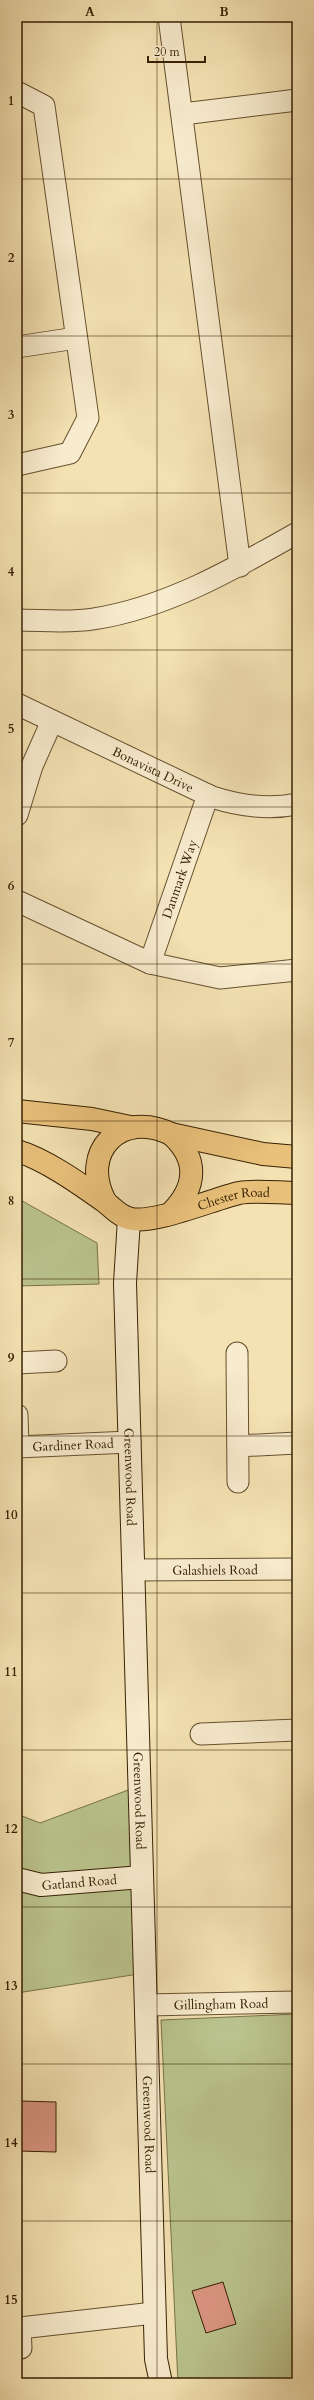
<svg xmlns="http://www.w3.org/2000/svg" width="314" height="2400" font-family="Cardo,serif">
<style>
.green{fill:#bac38d;stroke:#787248}
.building{fill:#db9683;stroke:#362003}
.lines{fill:none;stroke-linecap:round;stroke-linejoin:round}
.street-casing{stroke:#66502f;stroke-width:23}
.secondary-casing{stroke:#362003;stroke-width:24}
.primary-casing{stroke:#362003;stroke-width:24}
.street{stroke:#f8ecce;stroke-width:21}
.secondary{stroke:#f8ecce;stroke-width:22}
.primary{stroke:#eac17a;stroke-width:22}
.grid{fill:none;stroke:#362003;stroke-width:1;stroke-opacity:0.55}
.labels{text-anchor:middle;stroke-width:3;stroke-linejoin:round;paint-order:stroke}
.street-label{font-size:13px;fill:#362003;stroke:#f8ecce}
.neatline{fill:none;stroke:#362003;stroke-width:1.5}
.grid-label{font-size:13px;text-anchor:middle;font-weight:bold;fill:#362003}
</style>
<rect width="100%" height="100%" fill="#f4e2b3"/>
<filter id="stains"><feTurbulence type="fractalNoise" baseFrequency=".005" numOctaves="4"/><feColorMatrix values="0 0 0 0 .2 0 0 0 0 .09 0 0 0 0 .02 0 0 0 .5 -.17"/></filter>
<radialGradient id="worn" r=".72"><stop offset=".6" stop-color="#630" stop-opacity="0"/><stop offset="1" stop-color="#630" stop-opacity=".3"/></radialGradient>
<path class="green" d="M17,1198L97,1243L99,1284L17,1286Z
M139,1786L145,1973L17,1993V1814L40,1823Z
M297,2014V2382L178,2383L161,2020Z"/>
<path class="building" d="M20,2101L56,2102V2152L18,2151Z
M223,2282L236,2324L206,2333L192,2291Z"/>
<g class="lines">
<defs>
<g id="street">
<path d="M169,17L240,566"/>
<path d="M17,92L44,106L88,418L70,453L17,465"/>
<path d="M183,114L297,100"/>
<path d="M17,347L76,338"/>
<path d="M17,620C42,620 69,623 93,619C166,608 234,569 297,533"/>
<path id="s1" d="M17,704L212,797C240,806 268,810 297,804"/>
<path d="M17,815L32,766L52,721"/>
<path d="M17,901L150,963L220,978L297,970"/>
<path id="s2" d="M150,963L208,795"/>
<path d="M237,1353L238,1482"/>
<path d="M17,1363L56,1361"/>
<path d="M17,1415L18,1447"/>
<path d="M238,1446L297,1443"/>
<path id="s3" d="M17,1447L130,1442"/>
<path id="s4" d="M133,1570L297,1569"/>
<path d="M201,1734L297,1730"/>
<path id="s5" d="M146,2005L297,2002"/>
<path d="M21,2348L20,2328L154,2313"/>
</g>
<g id="secondary">
<path id="s6" d="M129,1219L125,1283L156,2359L161,2383"/>
<path id="s7" d="M17,1879L41,1885L142,1877"/>
</g>
<g id="primary">
<path d="M17,1111L92,1119L130,1127"/>
<path d="M171,1134C199,1159 197,1187 171,1213"/>
<path id="s8" d="M17,1151C45,1159 80,1184 104,1201C112,1207 118,1215 128,1218C150,1226 213,1199 239,1193C257,1190 279,1193 297,1193"/>
<path d="M105,1201C79,1152 121,1109 171,1134L263,1154L297,1157"/>
</g>
</defs>
<use href="#street" class="street-casing"/>
<use href="#secondary" class="secondary-casing"/>
<use href="#primary" class="primary-casing"/>
<use href="#street" class="street"/>
<use href="#secondary" class="secondary"/>
<use href="#primary" class="primary"/>
</g>
<path class="grid" d="M157,17V2383M17,179H297M17,336H297M17,493H297M17,650H297M17,807H297M17,964H297M17,1121H297M17,1279H297M17,1436H297M17,1593H297M17,1750H297M17,1907H297M17,2064H297M17,2221H297"/>
<g class="labels">
<g class="street-label">
<text dy="5" stroke="none"><textPath href="#s1" startOffset="151">Bonavista Drive</textPath></text>
<text dy="5" stroke="none"><textPath href="#s2" startOffset="89">Danmark Way</textPath></text>
<text dy="5" stroke="none"><textPath href="#s8" startOffset="239">Chester Road</textPath></text>
<text dy="5" stroke="none"><textPath href="#s3" startOffset="56">Gardiner Road</textPath></text>
<text dy="5" stroke="none"><textPath href="#s6" startOffset="258">Greenwood Road</textPath></text>
<text dy="5" stroke="none"><textPath href="#s4" startOffset="82">Galashiels Road</textPath></text>
<text dy="5" stroke="none"><textPath href="#s6" startOffset="582">Greenwood Road</textPath></text>
<text dy="5" stroke="none"><textPath href="#s7" startOffset="63">Gatland Road</textPath></text>
<text dy="5" stroke="none"><textPath href="#s5" startOffset="75">Gillingham Road</textPath></text>
<text dy="5" stroke="none"><textPath href="#s6" startOffset="906">Greenwood Road</textPath></text>
</g>
</g>
<rect width="314" height="2400" fill="none" stroke="#f4e2b3" stroke-width="44"/>
<path d="M148 56v6h57v-6" fill="none" stroke="#362003" stroke-width="2"/>
<text x="154" y="56" font-size="12" fill="#362003" stroke="#f8ecce" stroke-width="3" paint-order="stroke">20 m</text>
<rect x="22" y="22" width="270" height="2356" class="neatline"/>
<g class="grid-label">
<text x="90" y="16">A</text>
<text x="224" y="16">B</text>
<text x="11" y="105">1</text>
<text x="11" y="262">2</text>
<text x="11" y="419">3</text>
<text x="11" y="576">4</text>
<text x="11" y="733">5</text>
<text x="11" y="890">6</text>
<text x="11" y="1047">7</text>
<text x="11" y="1205">8</text>
<text x="11" y="1362">9</text>
<text x="11" y="1519">10</text>
<text x="11" y="1676">11</text>
<text x="11" y="1833">12</text>
<text x="11" y="1990">13</text>
<text x="11" y="2147">14</text>
<text x="11" y="2304">15</text>
</g>
<rect width="100%" height="100%" filter="url(#stains)"/>
<rect width="100%" height="100%" fill="url(#worn)"/>
</svg>
